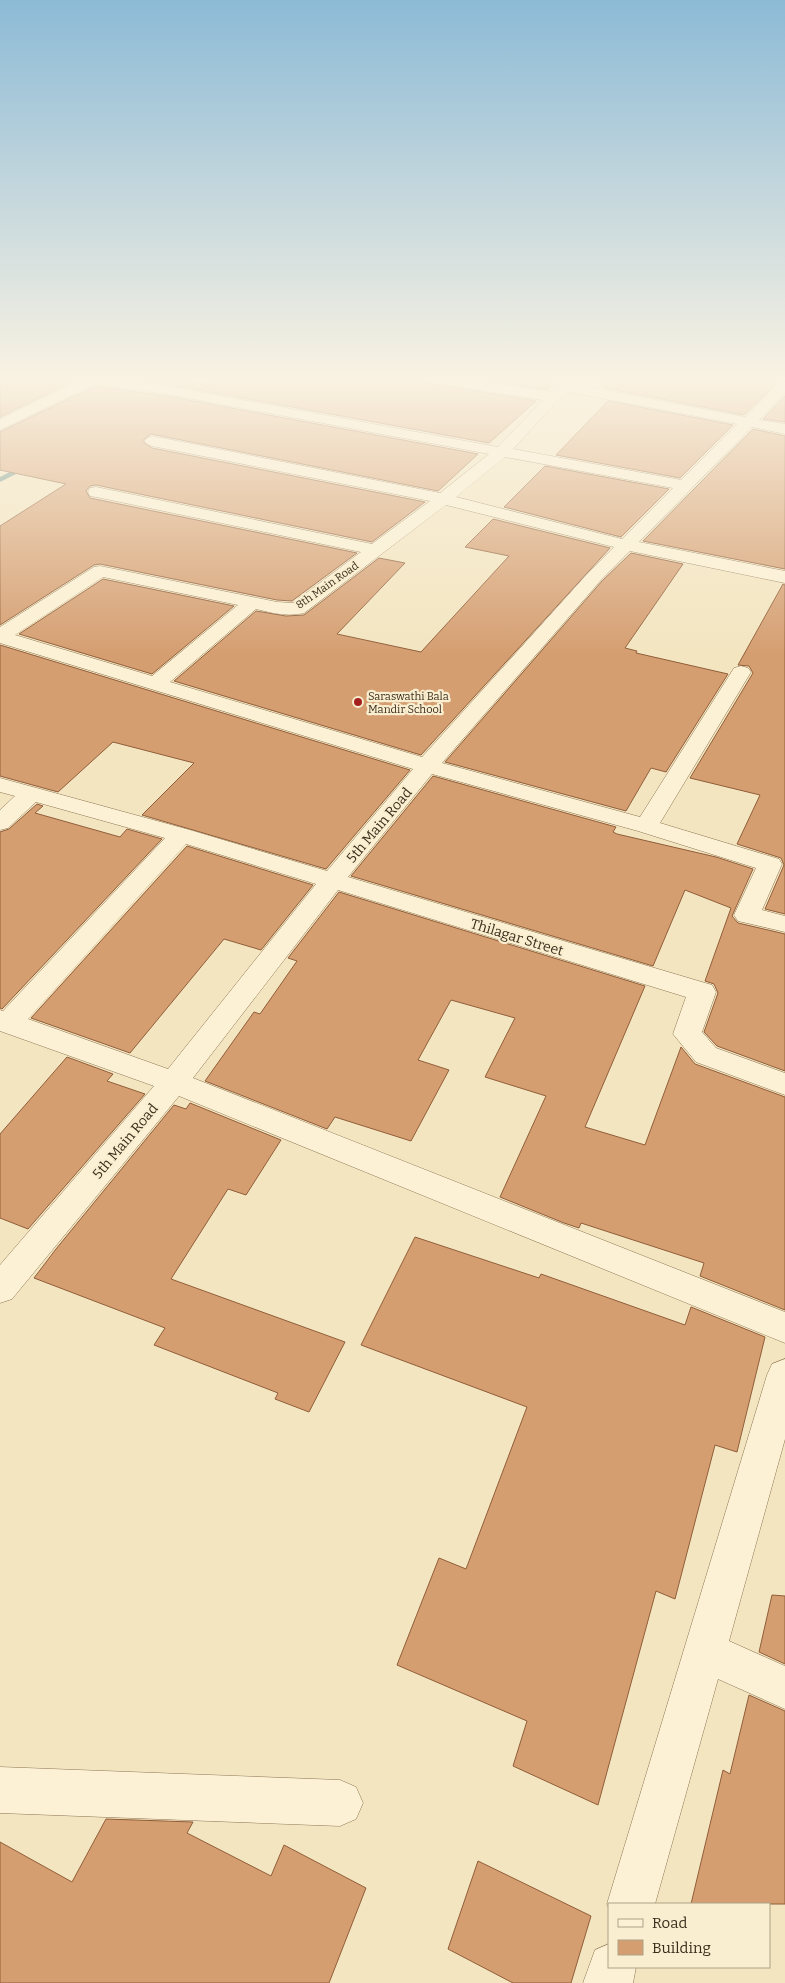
<svg xmlns="http://www.w3.org/2000/svg" width="785" height="1983" font-family="Bitter,serif">
<style>
.lines{fill:none;stroke-linecap:round;stroke-linejoin:round}
.stream{fill:#69948a;fill-rule:evenodd}
.building{fill:#d59e71;stroke:#905e39}
.minor-casing{stroke:#8e7556;stroke-width:1}
.minor{fill:#fcf1d4;fill-rule:evenodd}
.poi-dot{fill:#a4211f;stroke:#f9efd0;stroke-width:2}
.labels{text-anchor:middle;stroke-width:4.5;stroke-linejoin:round;paint-order:stroke}
.far-street-label{font-size:11px;fill:#3c2c1c;stroke:#f9efd0}
.far-poi-label{font-size:11px;fill:#3c2c1c;stroke:#f9efd0;text-anchor:start}
.street-label{font-size:14px;fill:#3c2c1c;stroke:#f9efd0}
</style>
<rect width="100%" height="100%" fill="#f3e5c0"/>
<g class="lines">
<path class="stream" d="M25,464L32,466L0,482V477Z"/>
</g>
<path class="building" d="M0,377H81L0,417Z
M116,377H157L204,384L216,377L249,381L255,377H417L421,382L536,401L489,443L172,385Z
M462,377H562L548,390Z
M593,377H785V379L779,381L744,415L605,388Z
M95,386L172,397L478,454L438,491L151,434L142,441L152,448L425,502L372,542L96,485L90,486L86,491L90,498L357,553L292,601L277,600L100,564L94,565L0,625V526L66,484L0,470V432Z
M785,396V422L763,419Z
M608,401L733,425L680,478L556,455Z
M753,429L785,436V569L643,541Z
M545,466L669,489L621,537L504,507Z
M493,519L610,548L421,755L174,681L256,611L286,616L304,615L379,558L405,563L337,634L421,652L509,556L465,547Z
M631,553L683,564L625,648L637,651L636,653L728,674L666,772L651,768L626,811L445,762L602,581Z
M103,579L234,606L152,674L19,634Z
M783,584L785,585V914L765,909L784,865L781,858L737,844L760,795L690,778L753,673L749,666L738,665Z
M0,645L410,770L326,869L142,815L194,763L113,742L58,792L0,776Z
M433,776L616,827L613,832L617,834L716,857L753,869L732,916L738,923L785,934V1071L717,1046L704,1032L718,993L714,984L705,981L731,908L685,890L653,966L351,876Z
M37,804L43,806L35,813L120,837L127,829L162,839L2,1009L0,1008V832L9,829Z
M187,846L313,885L261,950L224,939L130,1053L31,1018Z
M339,892L645,986L585,1127L645,1145L681,1047L695,1064L785,1097V1310L700,1276L704,1263L581,1223L579,1228L564,1223L500,1197L546,1096L485,1077L515,1018L451,1000L418,1060L449,1070L411,1141L335,1117L327,1129L205,1081L254,1012L260,1014L297,961L288,958Z
M67,1057L113,1074L107,1081L145,1094L28,1229L0,1218V1134Z
M190,1103L281,1140L246,1195L228,1189L171,1279L345,1342L309,1412L275,1399L278,1393L154,1345L165,1328L34,1278L56,1249L174,1105L186,1109Z
M415,1237L539,1278L541,1274L685,1325L691,1307L765,1337L737,1452L715,1445L675,1599L656,1591L598,1805L513,1766L527,1721L397,1665L439,1558L466,1569L527,1407L361,1345Z
M772,1595L785,1596V1664L759,1652Z
M749,1695L785,1711V1904H691L723,1770L730,1774Z
M106,1819L193,1822L187,1833L271,1876L284,1845L366,1888L329,1983H0V1842L72,1882Z
M478,1861L591,1916L571,1983H513L448,1949Z"/>
<g class="lines">
<defs>
<path id="minor" d="M83,377H105L172,387L498,447L543,400L426,381L421,380L419,377H451L550,392L570,377H586L577,385L745,417L780,382L785,381V393L759,420L785,424V434L752,427L639,542L785,571V583L630,551L601,580L442,763L640,817L734,668L741,666L748,668L751,672L660,823L779,859L782,864L762,910L785,916V932L738,921L734,915L756,868L638,831L432,774L348,877L712,985L716,992L702,1032L716,1048L785,1073V1095L696,1062L673,1034L686,997L338,890L193,1078L785,1312V1343L179,1096L12,1299L0,1303V1265L154,1086L0,1031V1010L3,1011L165,838L36,802L8,828L0,830V810L15,796L0,792V778L190,830L327,871L413,769L0,643V627L94,567L100,566L277,602L293,603L361,552L96,497L90,496L88,492L90,488L96,487L372,544L430,501L152,446L147,444L144,441L147,438L152,436L440,493L489,454L172,395L95,384L0,430V419L84,378ZM569,392L737,424L681,480L513,449L558,400ZM505,457L673,488L622,539L456,497ZM446,505L614,547L589,572L422,757L170,682L256,609C272,613 288,617 304,613ZM103,577L238,605L152,676L15,635ZM186,844L316,884L168,1069L28,1019Z
M785,1359V1439L729,1641L785,1666V1709L718,1679L655,1904H609V1908L607,1904L767,1375L772,1364Z
M0,1767L340,1780L356,1787L363,1803L356,1819L340,1826L0,1813Z
M609,1944V1967H636L633,1983H583L595,1950Z"/>
</defs>
<use href="#minor" class="minor-casing"/>
<use href="#minor" class="minor"/>
</g>
<linearGradient id="sky" x2="0" y2="1"><stop stop-color="#8cbad6"/><stop offset="0.58" stop-color="#faf3e3"/><stop offset="1" stop-color="#faf3e3" stop-opacity="0"/></linearGradient>
<rect width="785" height="654" fill="url(#sky)"/>
<circle class="poi-dot" cx="358" cy="702" r="5"/>
<g class="labels">
<g class="far-street-label">
<text transform="translate(327 585) rotate(-35)" y="4">8th Main Road</text>
</g>
<g class="far-poi-label">
<text x="368" y="700">Saraswathi Bala<tspan x="368" dy="13">Mandir School</tspan></text>
</g>
<g class="street-label">
<text transform="translate(379 825) rotate(-50)" y="5">5th Main Road</text>
<text transform="translate(517 937) rotate(17)" y="5">Thilagar Street</text>
<text transform="translate(125 1141) rotate(-50)" y="5">5th Main Road</text>
</g>
</g>
<rect x="608" y="1903" width="162" height="65" fill="#f9efd0" stroke="#ada188"/>
<rect x="618" y="1919" width="25" height="8" fill="#fcf1d4" stroke="#ada188"/>
<text x="652" y="1928" font-size="15" fill="#3c2c1c">Road</text>
<rect x="618" y="1940" width="25" height="15" fill="#d59e71" stroke="#ada188"/>
<text x="652" y="1953" font-size="15" fill="#3c2c1c">Building</text>
</svg>
